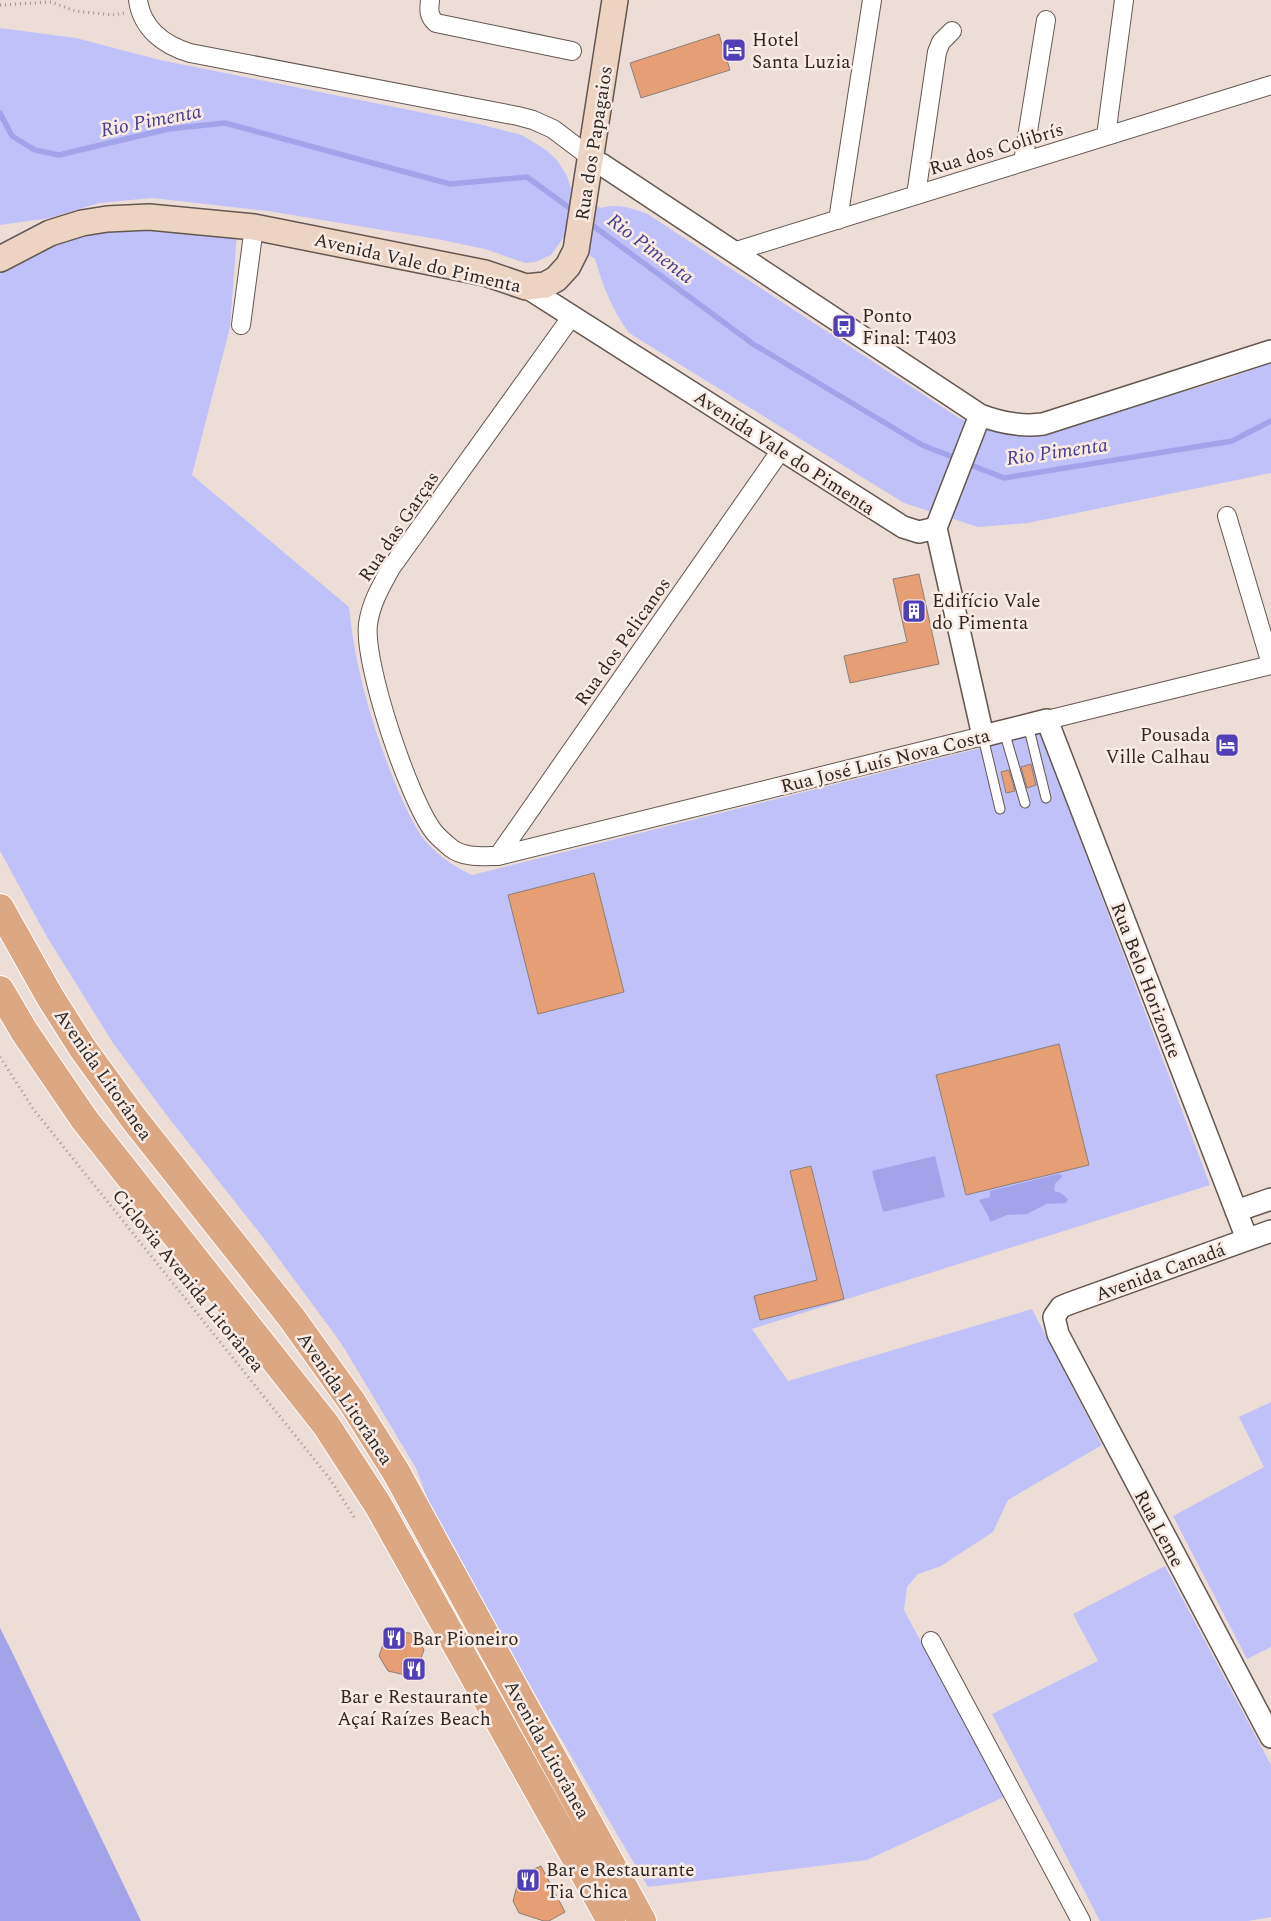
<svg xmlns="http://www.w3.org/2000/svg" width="1271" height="1921" font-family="Spectral,serif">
<rect width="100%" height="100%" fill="#ecded6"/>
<path fill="#c0c1f9" d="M0,28l76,10 84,22 319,64 43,11 24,15 11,10 10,16 5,15 29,17c17,-5 29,0 45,5l313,205 33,13 25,4 35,-5 171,-50 48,-17v110l-243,50 -50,4 -74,-24 -275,-170c-17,-23 -26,-47 -34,-74l-32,-21 -12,17 -16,7 -10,1 -40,-14 -48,-10 -169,-28 -116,-13 -53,5 -49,15 -50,7z
M125,226l112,7 -7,94 -38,148 157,132c6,64 26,129 51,188 7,15 15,34 26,47 14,15 27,24 46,33l568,-142 170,452 -458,144 36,52 244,-72 70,136 -94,55 -15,32 -52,34 -23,8 -11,13 -3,23 100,187 -137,63 -219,27 -208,-355 -24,-64 -75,-125 -79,-107 -94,-119 -55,-74 -66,-106 -47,-86v-580l49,-26z
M1271,1402v245l-24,12 -74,-143 91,-49 -25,-50z
M1165,1566l106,199v152l-23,4h-148l-108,-207 106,-53 -25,-47z"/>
<path fill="#a3a3ea" d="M935,1156l10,41 -62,15 -11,-41z
M1058,1174l4,1v2l-7,7 -1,7 7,2 7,6 -2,4 -20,1 -19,10 -20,1 -17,7c-1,-7 -7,-15 -11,-22l11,-3v-6z
M0,1628l12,24 129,269h-141z"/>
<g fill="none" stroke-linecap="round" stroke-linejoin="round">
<path stroke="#a3a3ea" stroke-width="5.5" d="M0,113l12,23 23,14 24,5 109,-26 57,-6 225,61 77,-7 48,35
M588,222l165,122 169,101 36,14
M966,463l38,15 228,-37 39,-20"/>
</g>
<path fill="#e69f75" stroke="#8b7e77" d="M719,34l11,36 -89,28 -11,-35z
M919,574l20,90 -89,19 -6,-27 63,-14 -14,-63z
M1031,764l5,21 -9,3 -6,-21z
M1009,770l6,21 -9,2 -5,-21z
M594,873l30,119 -86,22 -30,-119z
M1059,1044l30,121 -123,30 -30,-120z
M811,1166l33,133 -84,21 -6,-24 63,-16 -27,-109z
M388,1630l28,4 8,16 -10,27 -26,-6 -9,-15z
M541,1866l24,46 -16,9h-5l-25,-8 -6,-12 7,-26z"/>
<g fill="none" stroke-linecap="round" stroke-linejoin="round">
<g stroke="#635750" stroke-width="11">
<path id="service" d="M1028,725l18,73
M1004,731l21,72
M983,737l17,72"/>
</g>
<g stroke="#635750" stroke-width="20">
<path id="minor" d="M138,0c4,29 26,45 52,53l328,63 15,4 20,9 45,34
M430,0c-1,10 -2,16 6,23l136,28
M1106,136l18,-136
M1023,162l23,-142
M916,195l21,-143 4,-10 11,-11
M838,220l34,-220
M733,252l538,-167
M572,316l-181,252c-10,18 -20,35 -23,56 -5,39 41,176 66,208 4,5 11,11 17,16 13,10 31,8 47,8l485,-120
M241,325l13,-98
M1227,516l44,148
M1047,720l224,-55
M498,856l283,-406
M931,1641l150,280"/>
</g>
<g stroke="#635750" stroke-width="24">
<path id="tertiary" d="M601,164l379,251c21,8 40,12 63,9l228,-73
M526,287l377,240 16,5 17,-4
M936,528l47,208 64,-16 200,519
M936,528l44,-113
M1236,1211l35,-12
M1271,1231l-203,73 -7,3 -7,10 4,17 213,403"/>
</g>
<g stroke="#635750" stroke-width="28">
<path id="secondary" d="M0,259l50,-26 32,-10 25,-4 42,-2 105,10 231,46 41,14 19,-2 11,-6 12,-13 8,-16 39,-250"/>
</g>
<g stroke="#fff" stroke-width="30">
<path id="primary" d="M0,908l50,89 33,52 51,70 157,198 61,85 44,70 41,75 205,374
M0,990l24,41 60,88 242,306 52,80 233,416"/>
</g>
<path stroke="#9f948e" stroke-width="3" stroke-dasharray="1 4" stroke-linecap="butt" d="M0,5l51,-3 24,9 37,4 13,-2
M0,1057l34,53 296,369 26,41"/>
<use href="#service" stroke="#fff" stroke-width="9"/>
<use href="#minor" stroke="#fff" stroke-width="18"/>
<use href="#tertiary" stroke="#fff" stroke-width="21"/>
<use href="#secondary" stroke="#edd3c1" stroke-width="25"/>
<use href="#primary" stroke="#dca783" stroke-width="28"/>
</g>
<defs>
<g id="hotel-square" transform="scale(1.25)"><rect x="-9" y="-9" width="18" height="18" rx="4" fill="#513fb6" stroke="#f9ebe3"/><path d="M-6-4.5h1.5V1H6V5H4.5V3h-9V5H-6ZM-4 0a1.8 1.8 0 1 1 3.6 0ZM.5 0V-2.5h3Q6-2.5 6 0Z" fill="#fff"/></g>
<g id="bus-square" transform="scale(1.25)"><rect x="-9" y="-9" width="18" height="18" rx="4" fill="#513fb6" stroke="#f9ebe3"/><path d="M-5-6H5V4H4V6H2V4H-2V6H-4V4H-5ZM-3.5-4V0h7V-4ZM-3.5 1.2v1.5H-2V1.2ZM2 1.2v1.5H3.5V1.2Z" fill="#fff"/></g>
<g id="building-square" transform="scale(1.25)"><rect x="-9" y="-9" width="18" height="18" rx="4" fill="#513fb6" stroke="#f9ebe3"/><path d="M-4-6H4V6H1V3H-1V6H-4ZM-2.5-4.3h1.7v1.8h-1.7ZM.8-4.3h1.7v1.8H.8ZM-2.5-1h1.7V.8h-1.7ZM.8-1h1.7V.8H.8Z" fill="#fff"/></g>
<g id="restaurant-square" transform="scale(1.25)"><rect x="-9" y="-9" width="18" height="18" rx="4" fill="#513fb6" stroke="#f9ebe3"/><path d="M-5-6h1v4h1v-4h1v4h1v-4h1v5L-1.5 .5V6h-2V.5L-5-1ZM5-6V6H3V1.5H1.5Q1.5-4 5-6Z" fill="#fff"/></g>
</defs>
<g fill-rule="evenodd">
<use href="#hotel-square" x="734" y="50"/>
<use href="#bus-square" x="844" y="326"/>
<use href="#building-square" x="914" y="611"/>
<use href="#hotel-square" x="1227" y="745"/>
<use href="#restaurant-square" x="394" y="1638"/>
<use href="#restaurant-square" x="414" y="1669"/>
<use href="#restaurant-square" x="528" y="1880"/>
</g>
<g text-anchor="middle" stroke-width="5" stroke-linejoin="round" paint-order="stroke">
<g font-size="19" fill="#2e2825" stroke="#f9ebe3" text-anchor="start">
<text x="752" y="46">Hotel<tspan x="752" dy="22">Santa Luzia</tspan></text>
<text x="862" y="322">Ponto<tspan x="862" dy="22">Final: T403</tspan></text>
<text x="932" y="607">Edifício Vale<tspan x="932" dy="22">do Pimenta</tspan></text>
<text x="1210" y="741" text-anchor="end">Pousada<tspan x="1210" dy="22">Ville Calhau</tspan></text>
<text x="412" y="1645">Bar Pioneiro</text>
<text x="414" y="1703" text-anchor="middle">Bar e Restaurante<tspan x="414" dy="22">Açaí Raízes Beach</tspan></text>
<text x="546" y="1876">Bar e Restaurante<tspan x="546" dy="22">Tia Chica</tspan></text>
</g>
<g font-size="19" fill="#2e2825" stroke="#f9ebe3">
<text transform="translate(593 143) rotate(-81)" y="7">Rua dos Papagaios</text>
<text transform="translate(996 148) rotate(-17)" y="7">Rua dos Colibrís</text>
<text transform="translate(418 262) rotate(13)" y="7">Avenida Vale do Pimenta</text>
<text transform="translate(785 452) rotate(33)" y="7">Avenida Vale do Pimenta</text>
<text transform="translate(398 526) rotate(-56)" y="7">Rua das Garças</text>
<text transform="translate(622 641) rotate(-55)" y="7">Rua dos Pelicanos</text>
<text transform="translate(885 760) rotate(-14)" y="7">Rua José Luís Nova Costa</text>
<text transform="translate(1147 980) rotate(69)" y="7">Rua Belo Horizonte</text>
<text transform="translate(104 1074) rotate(55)" y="7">Avenida Litorânea</text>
<text transform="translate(1160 1271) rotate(-20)" y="7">Avenida Canadá</text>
<text transform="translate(189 1280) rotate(51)" y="7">Ciclovia Avenida Litorânea</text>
<text transform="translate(346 1398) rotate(56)" y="7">Avenida Litorânea</text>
<text transform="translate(1160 1528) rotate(62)" y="7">Rua Leme</text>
<text transform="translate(548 1749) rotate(61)" y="7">Avenida Litorânea</text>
</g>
<g font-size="20" font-style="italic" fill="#453d8f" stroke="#f9ebe3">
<text transform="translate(151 120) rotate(-11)" y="7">Rio Pimenta</text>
<text transform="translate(651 248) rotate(37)" y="7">Rio Pimenta</text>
<text transform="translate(1057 451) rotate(-8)" y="7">Rio Pimenta</text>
</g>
</g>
</svg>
